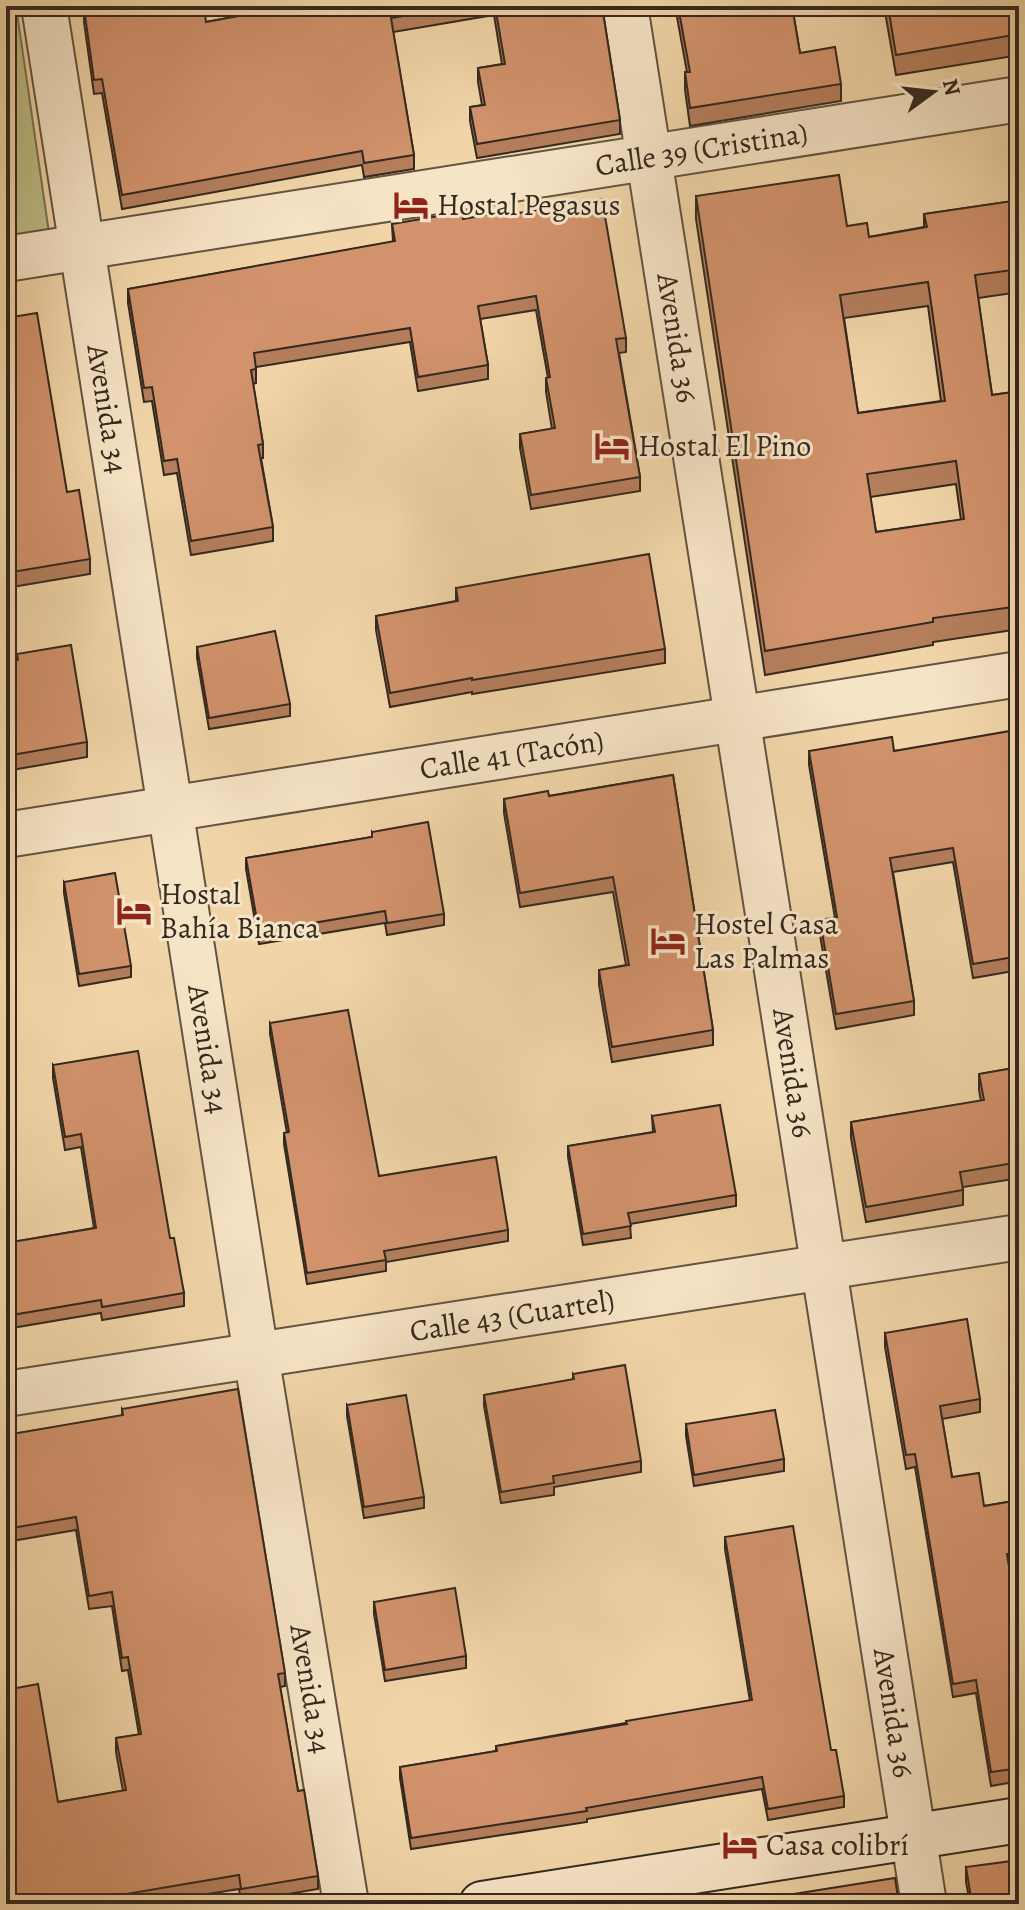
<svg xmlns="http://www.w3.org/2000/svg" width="1025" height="1910" font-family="Alegreya,serif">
<rect width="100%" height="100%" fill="#f1d5a8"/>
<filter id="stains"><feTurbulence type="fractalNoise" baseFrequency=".0025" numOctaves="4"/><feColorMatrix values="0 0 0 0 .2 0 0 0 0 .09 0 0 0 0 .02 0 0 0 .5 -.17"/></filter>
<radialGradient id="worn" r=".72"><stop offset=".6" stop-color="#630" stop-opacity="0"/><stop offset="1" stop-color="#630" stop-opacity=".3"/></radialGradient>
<path fill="#bdbc85" stroke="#787252" stroke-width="2" d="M6,6h10l33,227 -43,6z"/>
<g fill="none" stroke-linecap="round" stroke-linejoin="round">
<g stroke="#625441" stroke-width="48">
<g id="minor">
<path id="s1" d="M44,6l212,1349 90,549"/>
<path id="s2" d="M625,6l299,1898"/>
<path id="s3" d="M6,259l1013,-160"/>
<path id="s4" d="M6,835l1013,-161"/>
<path id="s5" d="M6,1394l1013,-157"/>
</g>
</g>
<g stroke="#33291f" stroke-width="48">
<path id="secondary" d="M482,1904l537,-84"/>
</g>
<use href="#minor" stroke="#f6e4c6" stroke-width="44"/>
<use href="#secondary" stroke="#f6e4c6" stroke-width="44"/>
</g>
<path fill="#b47e5d" stroke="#33291f" stroke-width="2" fill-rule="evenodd" d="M293,6h309l18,114v14l-143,24 -7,-37v-14l12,-2 -4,-23v-14l24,-4 -8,-49 -101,17 21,123v14l-50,8 -2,-12 -240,44 -20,-116 -8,1 -10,-72v-14l122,14z
M675,6h117l8,47 41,31v17l-151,25 -5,-36v-18h2z
M884,6h135v49l-123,20z
M696,196l151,30 22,11 55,-10v-13l95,-14v92l-41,6 14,97 27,-4v238l-86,13v3l-168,30 -69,-456zM928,306l13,95 -83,12 -14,-95zM956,484l5,36 -85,12 -6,-35z
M501,216l125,122v14l-7,1 21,124v14l-109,18 -11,-61v-14l32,-5 -6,-37v-14h2l-12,-68 -56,9 8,46v14l-70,12 -8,-49 -154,25v16l-3,1 10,60v14h-2l12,69v14l-82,14 -14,-82 -13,2 -12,-74 -8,1 -16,-99v-14l265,-47 -1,-18z
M6,318l84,241v15l-84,14z
M456,588l209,61v14l-193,31v-2l-82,15 -14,-77v-14l80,-15z
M197,647l93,57v12l-81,13 -12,-71z
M17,654l70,88v15l-81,14v-109l11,-2z
M1019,735v235l-46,8 -20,-116 -60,10 21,129v14l-78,14 -16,-94v-15l15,-2 -26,-153v-14h85z
M673,775l40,255v15l-101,17 -13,-77v-15l27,-5 -13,-73 -93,15 -16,-94v-14l45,-3z
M372,832l72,82v11l-57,10 -2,-12 -126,21 -13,-75v-11l126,-21z
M64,882l67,84v11l-52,9 -15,-93z
M6,975l2,12v14l-2,1z
M270,1023l109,153 129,54v11l-122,21v9l-79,13 -23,-140v-11h3l-17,-99z
M53,1065l117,173 14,55v13l-82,14 -1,-7 -95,16v-86l88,-15 -13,-81 -16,3 -12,-72z
M1019,1067v111l-56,9v18l-97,17 -15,-84v-16l130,-21 -2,-11v-16z
M652,1116l84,79v11l-106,18 1,14 -48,7 -15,-88v-11l85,-14z
M885,1333l95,66v13l-38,7 10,58 32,29 35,-6v65l-10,2 10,60v154l-28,5 -15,-93 -23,4 -38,-230 -9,2 -21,-122z
M573,1374l68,87v11l-87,15v8l-53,8 -17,-97v-11l89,-15z
M347,1405l77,92v11l-60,10 -17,-102z
M122,1409l163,264v13l-5,1 18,104 20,85v13l-77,13 -2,-13 -93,15h-140l52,-102 65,-11 -7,-39v-14l23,-3 -11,-65 -6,1 -10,-65 -23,3 -13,-79 -70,12v-107l116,-19z
M686,1424l98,35v12l-90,15 -8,-50z
M725,1537l106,213 13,46v11l-76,13 -6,-31 -175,30v3l-176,27 -11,-71v-11l96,-16v-5l254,-45 -25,-152z
M374,1602l92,54v12l-81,13 -11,-67z
M966,1867l53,37h-49l-4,-22z"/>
<path fill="#d1926c" stroke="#33291f" stroke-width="2" fill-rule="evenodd" d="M96,6h108l2,16 87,-16h172l-74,12 23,137 -50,8 -2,-12 -240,44 -20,-116 -8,1 -10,-72z
M495,6h107l18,114 -143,24 -7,-37 15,-2 -7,-37 27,-4z
M678,6h114l8,47 35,-6 6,37 -151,24 -5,-36h5z
M888,6h131v28l-123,21z
M839,175l8,51 20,-3 2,14 58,-10 -3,-13 95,-14v69l-44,6 17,120 27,-4v215l-86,12v4l-168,29 -69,-455zM928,282l17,119 -87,12 -18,-118zM956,461l8,58 -88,13 -9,-58z
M602,199l24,139 -10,1 24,138 -109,18 -11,-61 35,-6 -9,-50 4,-1 -14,-81 -58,10 10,59 -70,12 -8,-49 -156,25 2,16 -5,1 12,74 -5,1 15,82 -82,14 -14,-82 -13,2 -12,-74 -8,1 -16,-99 267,-48 -3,-17 70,-12 1,7 38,-7v4z
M37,313l30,179 12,-2 11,69 -84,14v-255z
M649,554l16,95 -193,31v-2l-82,15 -14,-77 82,-15 -2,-13z
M275,631l15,73 -81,14 -12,-71z
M71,645l16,97 -81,14v-94l12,-2 -1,-6z
M1010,731l1,6 8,-2v221l-46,8 -20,-116 -63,10 24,143 -78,13 -16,-94 17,-3 -28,-166 83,-14 2,14z
M673,775l40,255 -101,17 -13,-77 30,-5 -16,-88 -93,16 -16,-94 44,-8 1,5z
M428,822l16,92 -57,9 -2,-12 -126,21 -13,-74 126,-21v-5z
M115,873l16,93 -52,8 -15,-92z
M348,1010l31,166 117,-19 12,73 -124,21 2,9 -79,13 -23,-140 5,-1 -19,-109z
M138,1051l32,187h4l10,55 -82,14 -1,-7 -95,16v-73l90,-15 -15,-94 -16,3 -12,-72z
M1019,1067v95l-59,10 3,18 -97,17 -15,-85 133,-22 -5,-26z
M720,1105l16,90 -108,18 3,13 -48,8 -15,-88 87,-14 -3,-16z
M967,1319l13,80 -40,7 12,71 27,-4 5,33 35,-6v52l-12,2 12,73v141l-28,4 -15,-92 -23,4 -38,-230 -9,1 -21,-122z
M625,1365l16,96 -88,15 1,7 -53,9 -17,-97 90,-16 -1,-5z
M238,1389l47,284 -7,1 20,117 6,-1 14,86 -77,13 -2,-14 -172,29h-61v-214l32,-6 20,118 68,-12 -10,-52 25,-4 -13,-77 -6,1 -10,-66 -23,4 -13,-79 -70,12v-94l117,-20 -1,-6z
M406,1395l18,102 -60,10 -17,-102z
M775,1410l9,49 -90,16 -8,-51z
M793,1526l38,224h5l8,46 -76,13 -6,-32 -176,31 1,3 -176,27 -11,-71 97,-16 -1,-5 131,-22 -1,-3 126,-21 -27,-163z
M455,1588l11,68 -81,14 -11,-68z
M1019,1860v44h-47l-6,-37z
M895,1878l4,26h-150v-3z"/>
<defs>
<g id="hotel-bare" transform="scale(2.76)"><path d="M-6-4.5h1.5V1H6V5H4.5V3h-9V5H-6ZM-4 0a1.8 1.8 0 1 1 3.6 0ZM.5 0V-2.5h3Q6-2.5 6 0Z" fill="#8f2418" stroke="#f6e4c6" stroke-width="2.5" paint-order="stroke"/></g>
</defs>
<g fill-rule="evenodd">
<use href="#hotel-bare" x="411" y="205"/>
<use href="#hotel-bare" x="612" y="446"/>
<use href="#hotel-bare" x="134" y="911"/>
<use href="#hotel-bare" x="668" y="941"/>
<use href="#hotel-bare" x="740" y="1845"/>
</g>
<g text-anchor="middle" stroke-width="6" stroke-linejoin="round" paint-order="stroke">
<g font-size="30" fill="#33291f" stroke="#f6e4c6">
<text dy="10" stroke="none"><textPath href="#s3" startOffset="704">Calle 39 (Cristina)</textPath></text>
<text dy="10" stroke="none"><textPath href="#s2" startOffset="336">Avenida 36</textPath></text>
<text dy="10" stroke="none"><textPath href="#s1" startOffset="408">Avenida 34</textPath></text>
<text dy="10" stroke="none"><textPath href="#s4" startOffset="512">Calle 41 (Tacón)</textPath></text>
<text dy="10" stroke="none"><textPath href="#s1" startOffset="1056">Avenida 34</textPath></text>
<text dy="10" stroke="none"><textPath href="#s2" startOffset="1080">Avenida 36</textPath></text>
<text dy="10" stroke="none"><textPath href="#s5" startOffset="512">Calle 43 (Cuartel)</textPath></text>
<text dy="10" stroke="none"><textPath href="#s1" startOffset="1704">Avenida 34</textPath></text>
<text dy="10" stroke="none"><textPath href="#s2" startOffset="1728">Avenida 36</textPath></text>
</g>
<g font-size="30" fill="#33291f" stroke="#f6e4c6" text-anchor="start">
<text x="437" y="215">Hostal Pegasus</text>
<text x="638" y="456">Hostal El Pino</text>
<text x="160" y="904">Hostal<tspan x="160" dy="34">Bahía Bianca</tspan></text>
<text x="694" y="934">Hostel Casa<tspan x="694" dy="34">Las Palmas</tspan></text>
<text x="766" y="1855">Casa colibrí</text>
</g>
</g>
<rect width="1025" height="1910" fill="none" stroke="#f1d5a8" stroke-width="32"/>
<rect x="8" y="8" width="1009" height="1894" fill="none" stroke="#33291f" stroke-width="4"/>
<rect x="16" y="16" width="993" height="1878" fill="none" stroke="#33291f" stroke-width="2"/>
<g transform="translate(933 92) rotate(75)" stroke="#f6e4c6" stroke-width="6" paint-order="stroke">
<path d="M0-6L14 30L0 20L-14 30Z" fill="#33291f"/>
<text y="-12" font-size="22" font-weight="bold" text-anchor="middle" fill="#33291f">N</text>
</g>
<rect width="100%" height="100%" filter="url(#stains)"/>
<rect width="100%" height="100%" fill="url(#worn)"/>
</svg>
